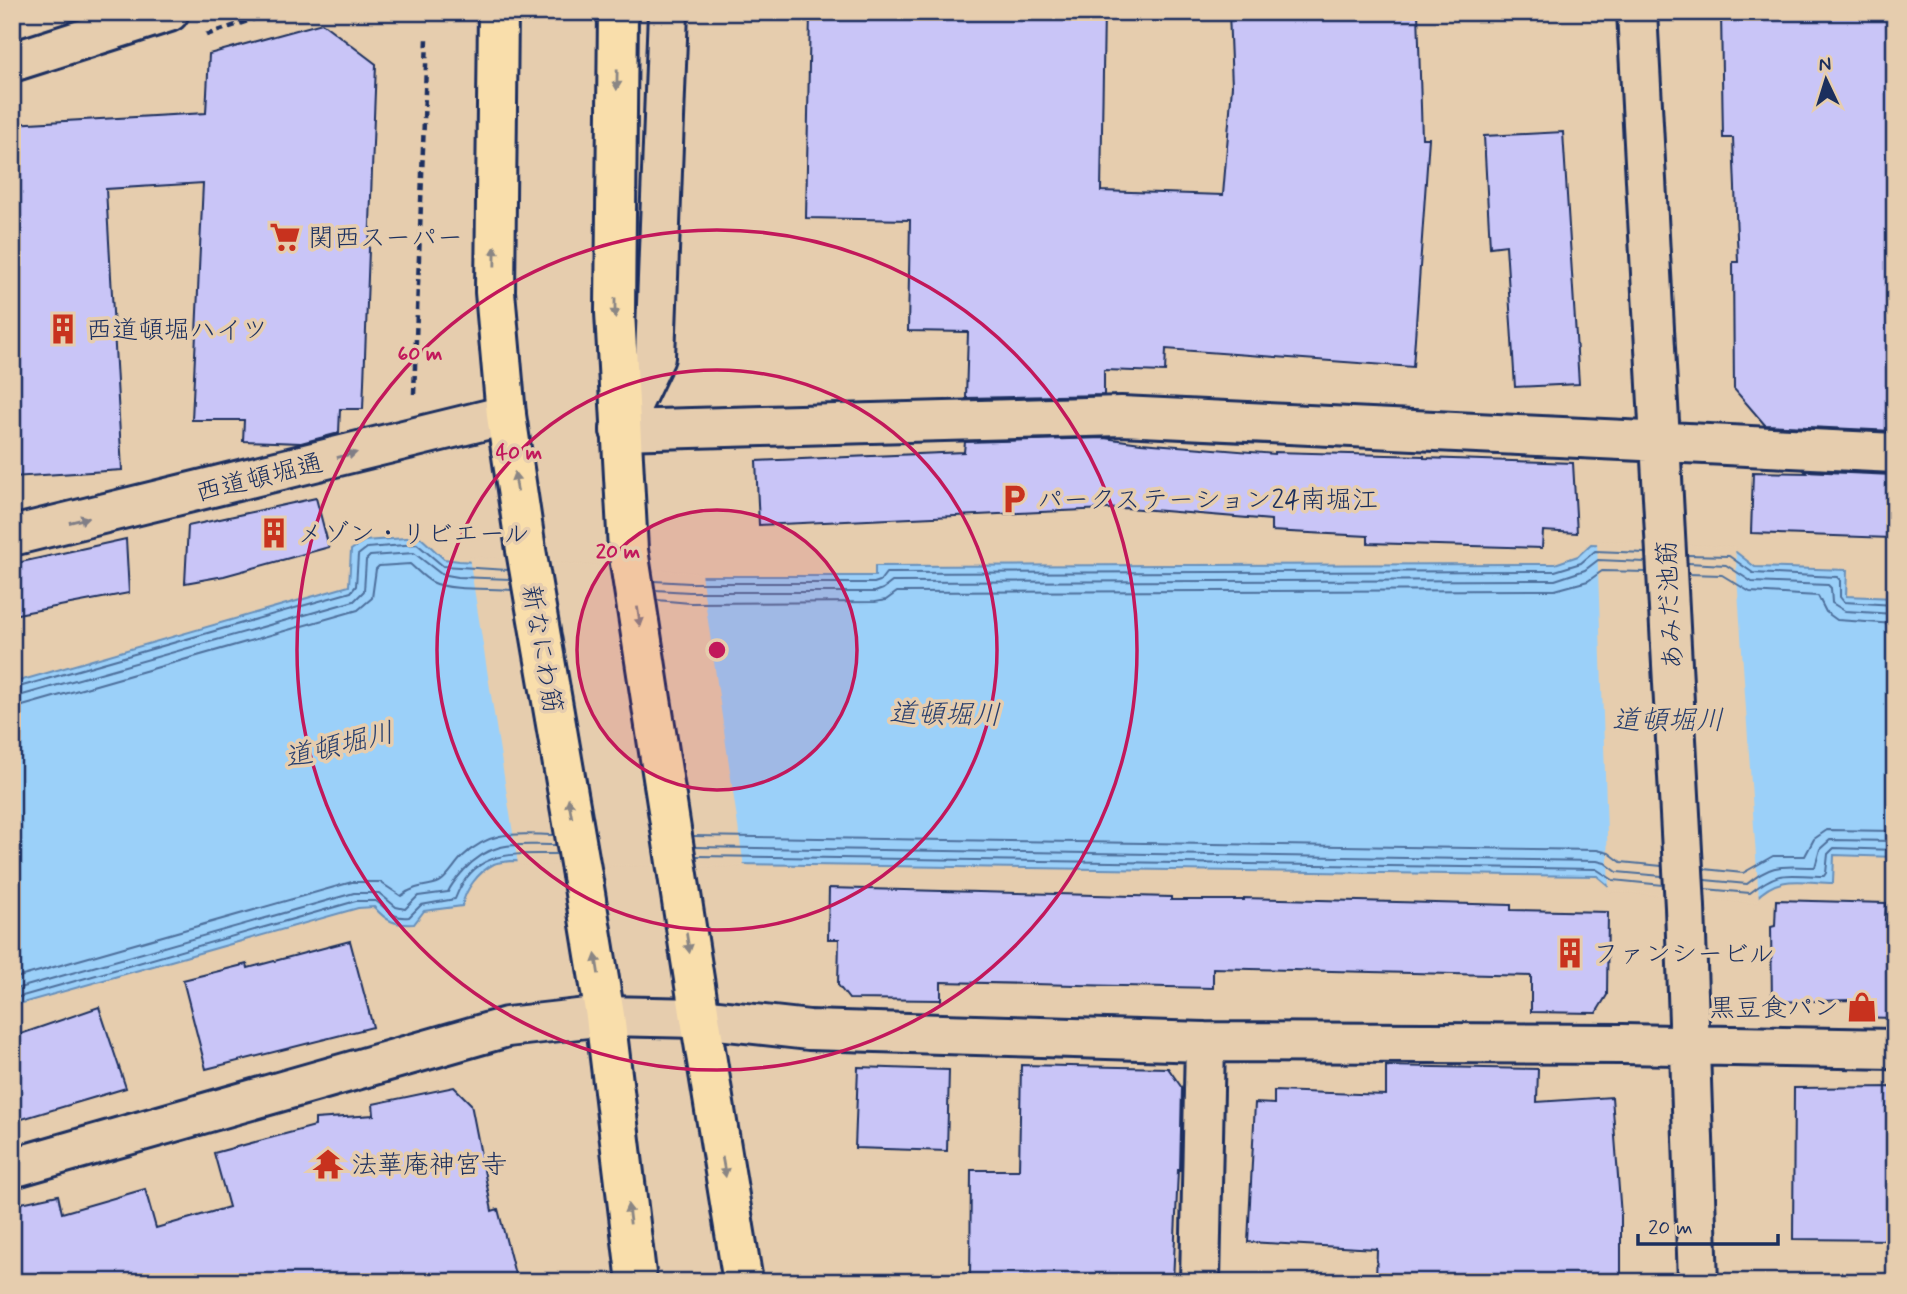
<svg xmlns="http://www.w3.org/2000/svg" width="1907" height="1294" font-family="Mynerve,'Klee One',sans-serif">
<rect width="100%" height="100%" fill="#e6cdae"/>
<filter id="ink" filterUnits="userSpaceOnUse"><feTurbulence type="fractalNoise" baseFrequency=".0143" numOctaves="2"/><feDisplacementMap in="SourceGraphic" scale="14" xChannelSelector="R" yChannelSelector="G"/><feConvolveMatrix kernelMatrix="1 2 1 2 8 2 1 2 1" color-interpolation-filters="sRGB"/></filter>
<g filter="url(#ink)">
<path fill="#9bd0f9" stroke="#6890bb" stroke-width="2" d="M420,537l24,22 15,2 230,15h186v-10l680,-2 23,-8 13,-12 141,5 23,18 92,3 -1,26 49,2v259l-61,-2 -1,28c-34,-1 -54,-9 -79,17l-144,-13 -13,-11 -1086,-15c-5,1 -13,1 -17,3 -16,8 -29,26 -32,42l-38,5 -10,13c-19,1 -27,-2 -40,-17l-16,1 -346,98v-323l337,-97 2,-36 13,-9z"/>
<path fill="#e6cdae" d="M1597,541l138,6 24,354 -3,2 -147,-12z
M469,557l232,16 43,294 -226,-3z"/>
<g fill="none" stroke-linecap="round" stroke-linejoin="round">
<path stroke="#4e6f9c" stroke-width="2" d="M1687,555l42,1 24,17 84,4 3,3v17l4,5 51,3
M1688,563l38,2 26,17 76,3 3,3 1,15 13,8 50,3
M1688,574l34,1 28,17 68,4 8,16 11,8 58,4
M654,581l36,2h184l6,-2 6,-8 669,-2 26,-8 14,-12 50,2
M655,590l35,2h185l8,-3 9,-7 663,-2 30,-10 13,-10 47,2
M657,600l33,3 185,-1 11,-2 11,-8 658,-2 33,-9 14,-10 44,1
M12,689l339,-97 5,-6 2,-31 9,-7 50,-4 26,22 65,4
M12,698l342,-97 10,-10 2,-31 4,-4 44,-3 27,21 17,3 52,2
M12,709l346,-99 14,-12 4,-29 3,-3 31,-2c7,6 14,14 22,18 18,9 59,6 80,8
M693,836l904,14 12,3 12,9 41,4
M695,847l902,14 8,2 12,9 45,4
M696,856l900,13 17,11 50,5
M1704,869l39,4 30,-17h32l9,-17 13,-9 68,1
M1705,880l42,4c27,-22 35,-17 68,-17l5,-18 10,-9 65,1
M1705,889l45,4c32,-25 36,-17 74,-17l2,-3 2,-19 6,-6 61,2
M12,979l340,-97h28l21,14c16,-13 33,-9 40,-15 8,-6 14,-17 21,-24 30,-28 54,-23 92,-22
M12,990l342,-97h25l17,14 9,2 13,-13 30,-4c4,-9 10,-15 16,-22 29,-31 52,-25 92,-25
M12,999l344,-98h20c13,9 16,18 33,16l12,-12 34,-6c19,-50 57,-45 102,-45"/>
</g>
<path fill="#c9c5f7" stroke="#1b2f5e" stroke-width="2" d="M810,12h294l-3,179 122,4 9,-109 -3,-74h189l4,126h7l-16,229 -247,-18 -1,23 -61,-2v25l-138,3 2,-66 -60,-1 2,-111 -104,-2z
M1721,12h174l-1,419 -129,-6 -31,-36 -1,-127h5l-5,-124h-10z
M322,23l54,41 -13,345h-23l-1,24 -38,10 -58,-2 1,-21h-52l11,-237 -97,6 16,281 -110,7v-353l194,-11 3,-59z
M1563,132l16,252 -64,3 -9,-142 -16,2 -6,-111z
M1104,438l37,5 134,11v-2l149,4v2l149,5 4,70 -34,-2 -1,17 -174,-5v-7l-97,-5v-11l-143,-12 -369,17 -3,-64 208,-9 1,-10z
M1805,471l88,4 -2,63 -140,-5 2,-61 54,1z
M316,498l13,49 -105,29 -39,7 3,-57z
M126,539l3,54 -117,22v-51z
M829,888l342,9v3h73v-2l267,7v5l97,2 -1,83 -11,18 -65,-1v-36l-318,-8v20l-272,-6v18l-92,-1 -11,-14 1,-46h-11z
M1776,900l110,3 -1,17h10v98l-43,-1v-17l-80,2 -1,-75 4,-1z
M350,941l23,86 -167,42 -23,-89 64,-16 1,4z
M99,1007l27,81 -114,34v-85z
M1021,1065l147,3 14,20 -2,82h-2l-5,112h-203l1,-112h48z
M1386,1066l152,3 -1,33 75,-5 9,119v66l-245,-1 1,-32 -129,-7 7,-139 19,1v-13l112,4z
M858,1067l91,3 -2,81 -92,-3z
M454,1087l17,17 21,107 6,-2 19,73h-505v-77l46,-10 4,18 83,-24 11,39 73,-21 -15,-54 101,-27v-7l59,-4 -1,-11z
M1895,1087v153l-102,-1 1,-151z"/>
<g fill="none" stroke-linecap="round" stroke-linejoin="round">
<g stroke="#1b2f5e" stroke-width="44">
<path id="minor" d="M620,430l35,-73 13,-345
M12,536l494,-121"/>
</g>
<g stroke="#1b2f5e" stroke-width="44">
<path id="tertiary" d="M1637,12l48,895 13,375
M12,62l157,-50
M620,430l501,-14 774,37
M12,1168l495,-141 98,-11 95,2 109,12 396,12 417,2 273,5
M1200,1282l5,-240"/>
</g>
<g stroke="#1b2f5e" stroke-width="44">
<path id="primary" d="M498,12l-3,280 11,123 20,135
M618,12l-3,300 13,238 72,468 43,264
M582,875l23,141 32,266"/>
</g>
<path stroke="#1b2f5e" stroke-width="4.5" stroke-dasharray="7 5" stroke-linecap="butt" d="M206,35l69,-23
M414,394l13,-356"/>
<use href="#minor" stroke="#e6cdae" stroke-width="38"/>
<use href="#tertiary" stroke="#e6cdae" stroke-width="38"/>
<use href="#primary" stroke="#f9deab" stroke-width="38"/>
<g stroke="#1b2f5e" stroke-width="44" stroke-linecap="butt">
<path id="primary-bridge" d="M526,550l56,325"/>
</g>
<use href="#primary-bridge" stroke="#f9deab" stroke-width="38"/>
</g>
<defs><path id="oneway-solid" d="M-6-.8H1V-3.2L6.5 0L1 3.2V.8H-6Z" transform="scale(1.75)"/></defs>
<g fill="#8a8684">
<use href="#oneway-solid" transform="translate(617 80) rotate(91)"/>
<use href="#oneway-solid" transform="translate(495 256) rotate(-89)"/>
<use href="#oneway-solid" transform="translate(615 308) rotate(90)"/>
<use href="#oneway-solid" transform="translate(516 482) rotate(-99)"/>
<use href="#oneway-solid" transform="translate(639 617) rotate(81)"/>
<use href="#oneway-solid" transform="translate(570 808) rotate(-100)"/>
<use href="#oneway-solid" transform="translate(688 943) rotate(81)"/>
<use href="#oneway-solid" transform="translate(597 964) rotate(-99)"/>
<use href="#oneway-solid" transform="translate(724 1167) rotate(80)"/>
<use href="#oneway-solid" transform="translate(629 1214) rotate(-97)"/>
</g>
<g fill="#807e86">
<use href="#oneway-solid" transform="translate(347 455) rotate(-14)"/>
<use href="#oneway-solid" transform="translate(79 520) rotate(-14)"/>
</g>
</g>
<circle cx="717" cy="650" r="140" fill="#c2185b" fill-opacity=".12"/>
<g fill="none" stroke="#c2185b" stroke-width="3.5">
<circle cx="717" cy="650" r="140"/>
<circle cx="717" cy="650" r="280"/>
<circle cx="717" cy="650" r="420"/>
</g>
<defs>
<g id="supermarket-bare" transform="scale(2.415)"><path d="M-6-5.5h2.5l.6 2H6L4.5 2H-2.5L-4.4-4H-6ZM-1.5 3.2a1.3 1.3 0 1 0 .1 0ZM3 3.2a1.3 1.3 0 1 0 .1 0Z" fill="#c8321e" stroke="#e6cdae" stroke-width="2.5" paint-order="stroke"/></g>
<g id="building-bare" transform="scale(2.415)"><path d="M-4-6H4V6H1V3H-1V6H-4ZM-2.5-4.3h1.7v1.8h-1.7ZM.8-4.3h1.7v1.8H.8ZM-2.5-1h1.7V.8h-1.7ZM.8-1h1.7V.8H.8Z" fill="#c8321e" stroke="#e6cdae" stroke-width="2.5" paint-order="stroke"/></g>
<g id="parking-bare" transform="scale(2.415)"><path d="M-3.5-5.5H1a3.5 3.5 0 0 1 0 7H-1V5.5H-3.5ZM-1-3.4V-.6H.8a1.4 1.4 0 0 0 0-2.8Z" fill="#c8321e" stroke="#e6cdae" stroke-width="2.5" paint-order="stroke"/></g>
<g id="shop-bare" transform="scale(2.415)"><path d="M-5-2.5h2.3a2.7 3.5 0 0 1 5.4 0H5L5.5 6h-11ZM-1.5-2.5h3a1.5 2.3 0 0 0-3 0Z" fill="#c8321e" stroke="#e6cdae" stroke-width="2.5" paint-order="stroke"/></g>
<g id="temple-bare" transform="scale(2.415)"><path d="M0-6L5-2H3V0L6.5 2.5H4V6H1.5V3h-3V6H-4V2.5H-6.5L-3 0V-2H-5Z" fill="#c8321e" stroke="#e6cdae" stroke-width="2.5" paint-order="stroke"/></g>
</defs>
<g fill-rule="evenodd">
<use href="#supermarket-bare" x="285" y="237"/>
<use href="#building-bare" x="63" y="329"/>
<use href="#parking-bare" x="1014" y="499"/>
<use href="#building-bare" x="274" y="533"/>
<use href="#building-bare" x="1570" y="953"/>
<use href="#shop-bare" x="1862" y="1007"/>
<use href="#temple-bare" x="328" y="1164"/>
</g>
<g text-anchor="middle" stroke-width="7" stroke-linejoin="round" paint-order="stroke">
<g font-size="26" fill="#1b2f5e" stroke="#e6cdae" text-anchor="start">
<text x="308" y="246">関西スーパー</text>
<text x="86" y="338">西道頓堀ハイツ</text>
<text x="1037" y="508">パークステーション24南堀江</text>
<text x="297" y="542">メゾン・リビエール</text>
<text x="1593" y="962">ファンシービル</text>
<text x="1839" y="1016" text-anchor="end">黒豆食パン</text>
<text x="351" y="1173">法華庵神宮寺</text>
</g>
<g font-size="26" fill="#1b2f5e" stroke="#e6cdae">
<text transform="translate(259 477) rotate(-14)" y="9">西道頓堀通</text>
<text transform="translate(1669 605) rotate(-93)" y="9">あみだ池筋</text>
<text transform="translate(543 649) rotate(80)" y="9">新なにわ筋</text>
</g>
<g font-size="28" font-style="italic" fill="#283f6e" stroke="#e6cdae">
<text transform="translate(945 713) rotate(1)" y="10">道頓堀川</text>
<text x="1668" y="729">道頓堀川</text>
<text transform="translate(339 744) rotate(-14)" y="10">道頓堀川</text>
</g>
</g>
<circle cx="717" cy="650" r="10" fill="#c2185b" stroke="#e6cdae" stroke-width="3.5"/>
<g font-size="21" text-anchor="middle" font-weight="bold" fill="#c2185b" stroke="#e6cdae" stroke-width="7" stroke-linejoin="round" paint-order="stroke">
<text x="420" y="360">60 m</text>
<text x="519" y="459">40 m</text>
<text x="618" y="558">20 m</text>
</g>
<rect width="1907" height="1294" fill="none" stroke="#e6cdae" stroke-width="42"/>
<rect x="21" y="21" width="1865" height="1252" fill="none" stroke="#1b2f5e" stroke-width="2.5" filter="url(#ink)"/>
<g transform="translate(1826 80) rotate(356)" stroke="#e6cdae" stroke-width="5" paint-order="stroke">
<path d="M0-5L12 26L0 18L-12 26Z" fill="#1b2f5e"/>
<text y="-10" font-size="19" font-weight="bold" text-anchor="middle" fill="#1b2f5e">N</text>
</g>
<path d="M1638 1234v10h140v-10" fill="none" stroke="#1b2f5e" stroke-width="3.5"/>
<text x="1648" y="1234" font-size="21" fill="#1b2f5e" stroke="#e6cdae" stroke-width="5" paint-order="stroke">20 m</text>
</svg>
